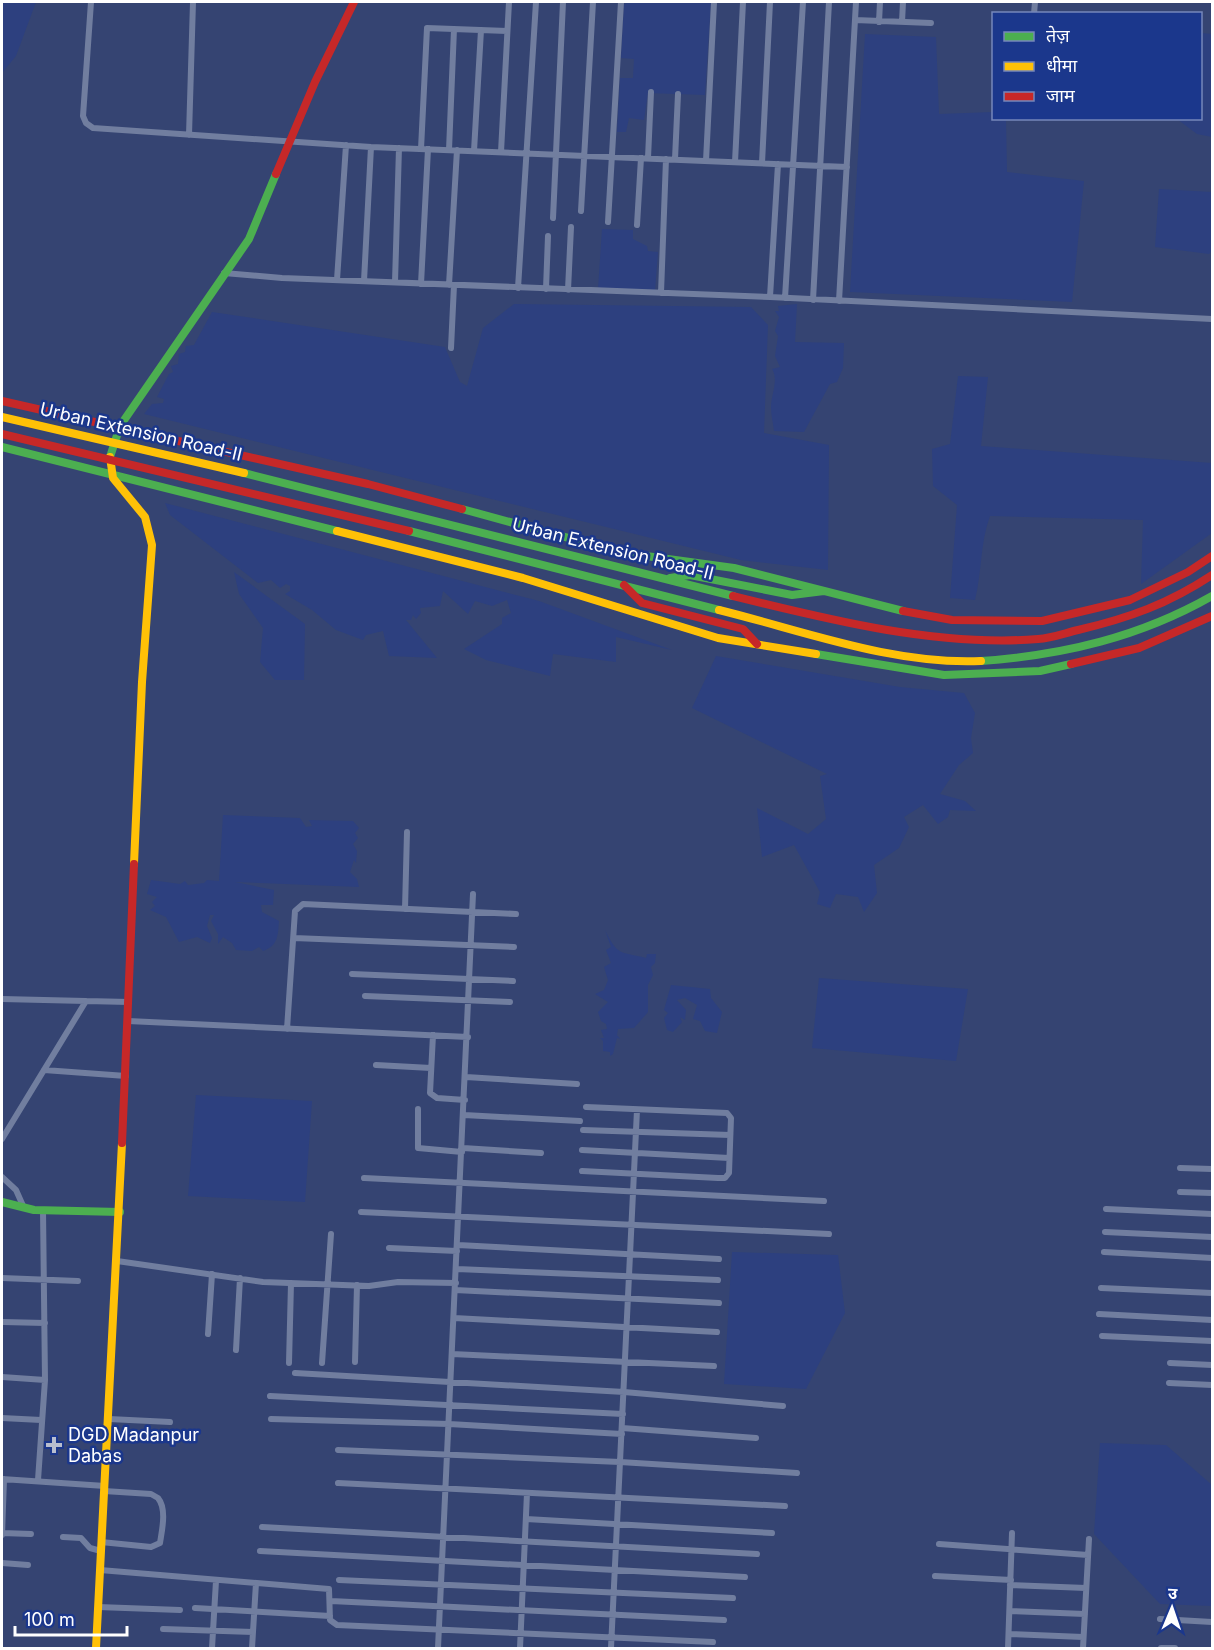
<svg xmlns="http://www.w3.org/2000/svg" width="1214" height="1650" font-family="Inter,'Noto Sans Devanagari',sans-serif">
<rect width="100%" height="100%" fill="#354472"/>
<path fill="#2d407f" d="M2,2h34l-20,54 -14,17z
M630,2h81l-6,93 -57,-2 -4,27 -15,-2 -3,14h-9l3,-54h13l1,-19 -13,-1 3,-54z
M1201,33l11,1v103l-15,-3 -20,-15 23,-1z
M865,34l71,3 3,77 54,-2 1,6 12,1 1,53 77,9 -12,121 -222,-10z
M1159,189l53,3v59l-3,3 -54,-7z
M602,229l31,1v9l14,7 1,5 10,1 -3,39 -57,-2z
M514,304l237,3 17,18 -4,108 65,12 -1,125 -87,-10 -597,-146 8,-10 11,-1 1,-4 -7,-2 12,-23 4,-2 -2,-6 7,-2 1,-10 6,-2 1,-6 8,-1 18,-33 233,35 15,35 7,4 16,-58z
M797,304l-2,38 49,1 -1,25 -6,14 -7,2 -26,48 -30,-1c-1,-8 -3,-16 -3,-24 0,-12 8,-27 1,-38l8,-2 -5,-11 3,-20 -3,-5 4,-14 -4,-6h4l-1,-5z
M958,376l30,1 -7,69 231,17v70l-71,51 2,-64 -153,-4c-10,27 -8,56 -15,84l-25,-2 7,-93 -24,-19 -1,-37 18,-5z
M165,503l374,98 133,49 -56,-13v25l-63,-8 -3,22 -64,-16 -22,-11 38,-25v-6l9,-5 -4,-13 -15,6 -17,-5 -7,13 -25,-23 -3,15 -20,2 1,5 -5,6 -3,-4 -2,5h-5l31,38 -48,-2 -6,-25 -17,4 -3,5 -27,-10 -24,-20 -27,-16 5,-3v-5l-4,-2 -6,4 -9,-8 -13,3 -88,-68z
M234,572l71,52 -1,56h-29l-15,-18 3,-34 -24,-34z
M716,656l184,31 64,6 11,20 -4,25 2,15 -14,12 -19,29 25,7 11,10 -26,-1 -2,7 -10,7 -15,-19 -19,12 5,10 -10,21 -25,17 3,28 -13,19 -6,-15 -22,-3 -6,14 -13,-4 3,-12 -26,-47 -32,12 -5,-49 51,26 18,-15 -6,-43 7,-2 -135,-66z
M223,815l77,3 6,9 6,-1 -3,-6 44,1 6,7 -4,5 3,5 -5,6 4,7 -1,12 -2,-3 -4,12 7,7 2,8 -124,-5 39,8 -1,15h-12l1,7 17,9c-1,14 -1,25 -16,30l-4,-4 -7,4 -16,-1 -4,-7 -9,-6 -5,7v-10l-7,-13 3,-6h-4l-3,11 5,12 -2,5 -13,-6 -18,5 -13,-25 -16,-7 5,-4 -3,-4 5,-5 -10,-3 4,-14 29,4 5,-3 3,4 16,-2 3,-3 12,1z
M605,930c13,27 15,21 41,28l1,-4h9l-1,9 -4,4 2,8 -5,10v27l-14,16 -16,1 -1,6 3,4 -3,-1 -4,16 -3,2v-4l-7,-1v-10l-3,-3h4l-3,-8 6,-1 -1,-5 -5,-3 -3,-9 10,-10 -13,-8 9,-4 4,-10 -4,-13 7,-4 -5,-13 5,-3z
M819,978l149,11 -12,72 -144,-13z
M671,985l39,4 1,9 11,14 -5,21 -12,-2 -5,-10 -7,-2 4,-14 -12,-7 -8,2 9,10 -1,10 -5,-3 2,5 -9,10 -6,-2 -3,-12 4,-5 -4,-3z
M196,1095l116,6 -7,101 -117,-6z
M732,1252l106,3 7,58 -39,76 -82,-5z
M1100,1443l66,2 46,40v121l-52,-2 -66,-70z"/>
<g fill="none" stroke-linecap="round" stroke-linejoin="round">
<path stroke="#717e9f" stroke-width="6" d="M91,2l-8,114 3,7 7,5 278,19 476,20
M1034,14l1,-12
M855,20l76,3
M879,22l1,-20
M902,22l1,-20
M189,135l4,-133
M421,149l6,-121 80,3
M449,150l5,-121
M474,151l7,-121
M501,152l8,-150
M648,158l3,-66
M675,159l3,-65
M706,161l8,-159
M735,162l8,-160
M762,163l8,-161
M581,211l12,-209
M553,218l10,-216
M608,222l13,-220
M637,225l4,-67
M224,273l58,5 488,19 442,22
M337,280l9,-135
M364,281l7,-134
M395,282l4,-134
M421,284l7,-135
M449,285l8,-135
M518,288l18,-286
M546,289l2,-53
M568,290l3,-63
M661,293l5,-134
M770,297l8,-133
M785,298l18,-296
M813,300l16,-298
M839,301l17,-299
M451,348l3,-63
M405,909l2,-77
M294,938l220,9
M352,974l161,7
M365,996l145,6
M2,999l84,2
M128,1021l340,16
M287,1029l8,-118 8,-7 213,10
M433,1035l-3,58 7,5 28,2
M376,1065l55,3
M44,1070l82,6
M466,1077l111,7
M418,1109v39l44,4
M464,1115l116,6
M583,1130l147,5
M2,1139l84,-138 43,1
M463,1148l78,5
M582,1150l147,8
M1180,1168l32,1
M582,1171l136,7h7l4,-5 2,-55 -4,-5 -141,-6
M2,1177l14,13 8,18
M364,1178l460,23
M1180,1192l32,1
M1106,1209l106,5
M361,1212l468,22
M1105,1232l107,5
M458,1245l261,14
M389,1248l68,3
M1104,1252l108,6
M117,1261l146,21 106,4 29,-4 58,1
M457,1269l261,11
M2,1278l76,3
M1101,1288l111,5
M455,1290l264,13
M1099,1314l113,6
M454,1318l263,14
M3,1322l42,1
M208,1334l4,-60
M1102,1336l110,5
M236,1350l4,-72
M452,1354l262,12
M355,1362l2,-77
M289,1363l2,-80
M322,1363l9,-129
M1170,1363l42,2
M295,1373l329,19 159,14
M2,1377l43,3
M1169,1383l43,2
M270,1396l353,18
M2,1418l39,2
M109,1419l61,3
M271,1419l178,5 173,10
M622,1428l134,10
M338,1450l282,12 177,11
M2,1479l103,7
M38,1480l7,-100 -2,-170
M338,1483l447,23
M526,1519l246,14
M262,1527l495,27
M2,1533l29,1
M2,1535l2,-56
M63,1537l18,1 9,10 11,3
M101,1542l50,5 9,-4c2,-13 7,-34 -2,-45l-7,-4 -47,-3
M939,1544l149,11
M260,1551l485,26
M2,1563l26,2
M100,1570l229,19 1,31 7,5 376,17
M935,1576l76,4
M339,1580l394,18
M1010,1585l76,3
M331,1601l393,19
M98,1607l82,3
M195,1608l135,8
M1010,1611l75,3
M1160,1619l52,3
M163,1629l90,3
M1009,1634l74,3
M212,1648l4,-67
M252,1648l4,-65
M438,1648l35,-754
M520,1648l7,-155
M611,1648l26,-538
M1008,1648l4,-115
M1083,1648l6,-109
M1161,1648h14"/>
<path stroke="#4caf50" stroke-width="8" d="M2,447l335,84
M110,457l10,-31 129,-187 27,-65
M244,473l489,123
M462,509l162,44 110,15 169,43
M409,531l310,79
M670,578l20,-3 102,20 32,-4
M816,654l128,21 96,-4 31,-7
M981,661c83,-6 159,-24 231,-65
M2,1202l32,8 86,2"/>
<path stroke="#ffc107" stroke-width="8" d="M2,417l242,56
M110,457l3,21 32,39 7,28 -10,137 -8,182
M337,531l186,47 195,60 98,16
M719,610c85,21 174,55 262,51
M96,1648l26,-505"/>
<path stroke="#c62828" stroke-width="8" d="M276,174l39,-92 39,-80
M2,401l366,83 94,25
M2,434l407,97
M624,585l18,18 101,26 14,15
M733,596c97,24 205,51 305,43 14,-1 27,-6 40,-9 51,-12 90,-26 134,-55
M903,611l49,9 90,1 88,-21 58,-28 24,-16
M1071,664l68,-16 73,-32
M122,1143l12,-279"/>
</g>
<path fill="#b8bece" stroke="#1b378c" stroke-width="2" d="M51 1436h6v6h6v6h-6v6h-6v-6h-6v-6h6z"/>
<g text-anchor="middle" stroke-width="5" stroke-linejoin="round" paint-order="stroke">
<g font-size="18" fill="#fff" stroke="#1b378c">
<text transform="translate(141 432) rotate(13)" y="6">Urban Extension Road-II</text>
<text transform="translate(613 549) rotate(14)" y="6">Urban Extension Road-II</text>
</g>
<g font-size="18" fill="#fff" stroke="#1b378c" text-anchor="start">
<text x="68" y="1441">DGD Madanpur<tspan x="68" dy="21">Dabas</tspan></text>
</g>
</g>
<rect width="1214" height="1650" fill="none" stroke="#ffffff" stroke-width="6"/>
<rect x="992" y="12" width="210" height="108" fill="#1b378c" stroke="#7687ba" stroke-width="1.5"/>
<rect x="1004" y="32" width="30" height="9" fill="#4caf50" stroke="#7687ba" stroke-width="1.5"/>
<text x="1046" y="42" font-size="18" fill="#ffffff">तेज़</text>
<rect x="1004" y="62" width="30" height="9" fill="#ffc107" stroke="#7687ba" stroke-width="1.5"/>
<text x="1046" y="72" font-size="18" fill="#ffffff">धीमा</text>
<rect x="1004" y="92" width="30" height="9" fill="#c62828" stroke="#7687ba" stroke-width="1.5"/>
<text x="1046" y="102" font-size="18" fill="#ffffff">जाम</text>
<g transform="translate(1172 1608) rotate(2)" stroke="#1b378c" stroke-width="4.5" paint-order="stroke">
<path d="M0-4.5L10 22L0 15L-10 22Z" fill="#ffffff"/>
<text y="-9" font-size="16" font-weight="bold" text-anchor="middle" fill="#ffffff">उ</text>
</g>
<path d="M15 1626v9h112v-9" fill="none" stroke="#ffffff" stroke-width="3"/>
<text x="24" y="1626" font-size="18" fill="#ffffff" stroke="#1b378c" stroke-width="4.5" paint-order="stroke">100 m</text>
</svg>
